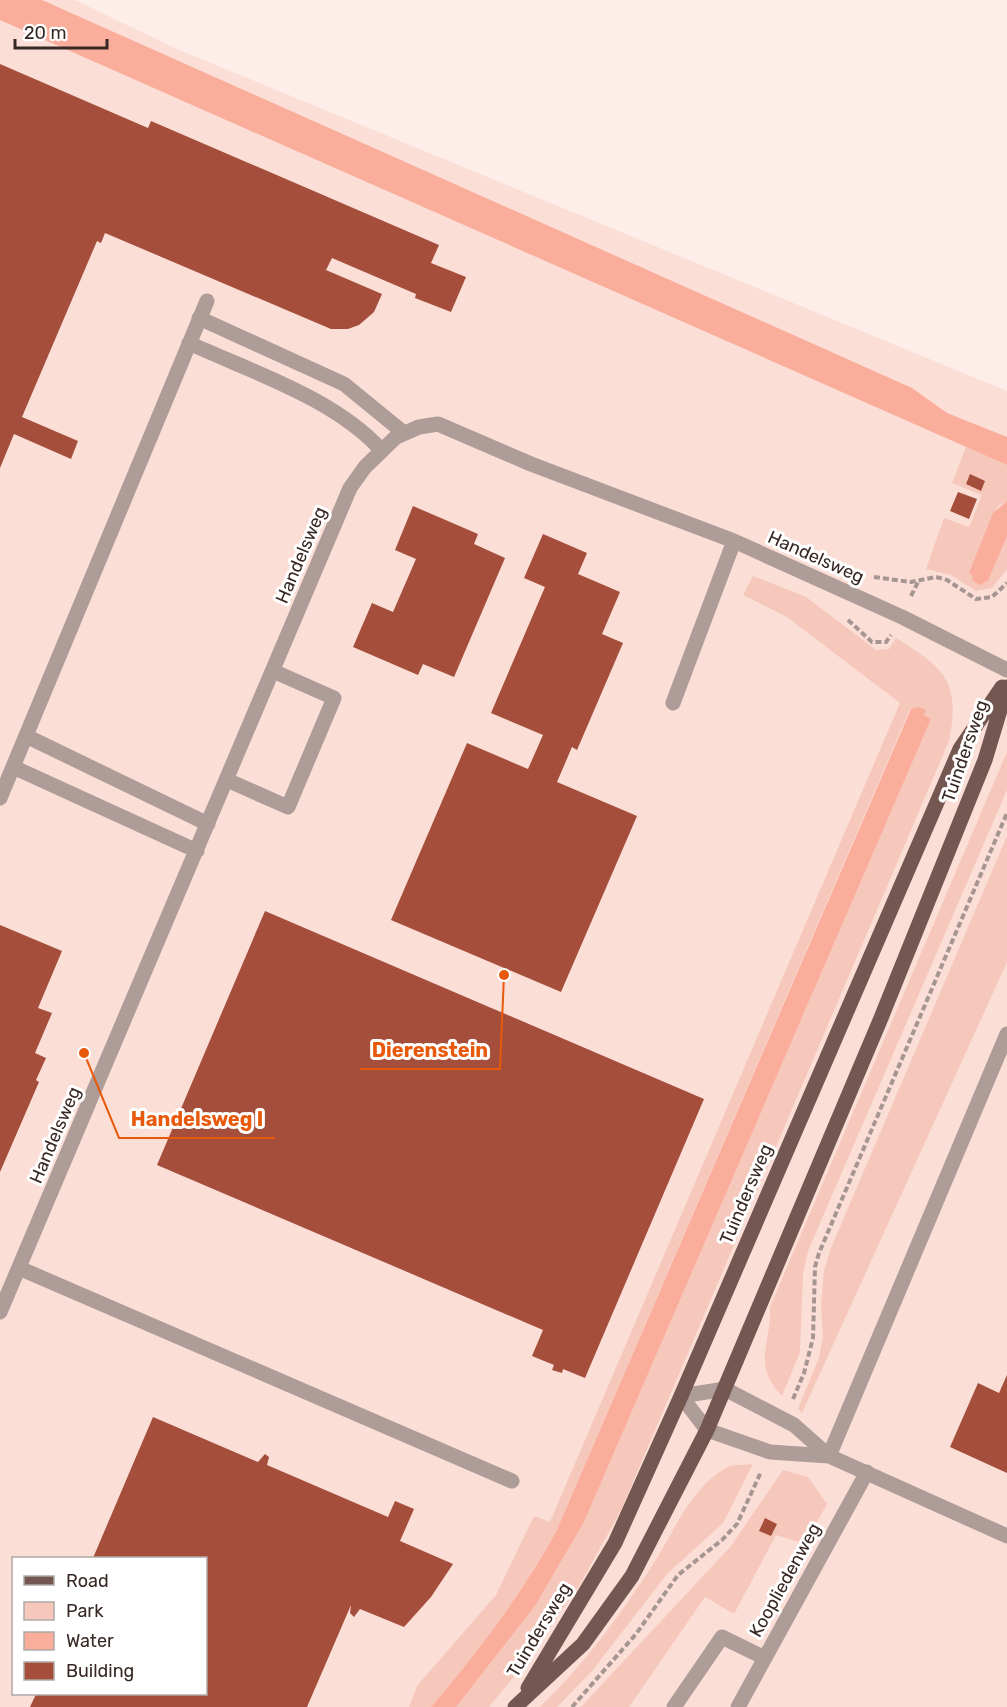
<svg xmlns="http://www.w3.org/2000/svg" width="1007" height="1707" font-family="Rubik,sans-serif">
<rect width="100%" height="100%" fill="#feeeea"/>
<path fill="#fbded6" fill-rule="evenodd" d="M0,0h75l102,49 830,342v1316h-1007zM14,1558h192v136h-192z"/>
<path fill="#f6c7bb" d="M966,447l41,18v36l-10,6 -24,69 7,8 8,-3 19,-45v33l-15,19 -16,3 -25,-16 -25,-6 18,-51 25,9 13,-32 -30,-12z
M753,576l53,21 70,53 13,-1 7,-11c48,30 65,43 53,103l-328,769 -42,76 -54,77 -36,44h-33l79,-101 49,-84 347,-803 -15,-10h-6l-354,823c-34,62 -79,121 -125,175h-22l8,-21 79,-91 38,-79 16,6 350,-819 -113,-86 -44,-22z
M1007,752v38l-199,461 -5,23 -3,78 -18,44c-31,-32 -10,-53 -12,-89z
M1007,836v126l-205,451 -4,-4 21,-51 4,-20 -2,-34 3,-33 7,-23z
M753,1464l-30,59 -56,51 -75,97 -35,36h-17c44,-42 81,-93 114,-144 21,-33 36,-74 72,-95 6,-4 19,-3 27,-4z
M783,1470l25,7 19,27 -22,40 -29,-9 -42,79 -29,-17 -76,110h-48l150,-161z"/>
<path fill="#faad9b" d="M0,0h42l870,388 35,25 60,24v28l-1007,-445z
M1007,501v35l-19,45 -9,4 -7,-5 1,-4 -4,-3 24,-60z
M918,707l8,3 -2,5 7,4 -347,803 -49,84 -79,101h-25c46,-54 91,-113 125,-175l355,-823z"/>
<path fill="#a44e3b" d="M0,64l148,64 3,-7 288,124 -8,18 35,14 -15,35 -36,-14 1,-4 -84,-36 -6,12 56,24 -8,18 -15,13 -11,4h-17l-226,-96 -4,10 -4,-2 -75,176 56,24 -7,18 -57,-25 -14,34z
M970,474l15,7 -4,10 -15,-7z
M958,492l19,7 -8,20 -19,-8z
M413,506l65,28 -4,10 31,14 -51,119 -31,-13 -5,11 -65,-28 19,-44 21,9 23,-53 -21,-9z
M543,534l44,19 -9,21 42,18 -18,42 21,9 -46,107 -5,-3 -15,35 80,34 -76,176 -170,-72 76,-177 61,26 15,-34 -52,-22 54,-126 -21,-9z
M265,911l439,188 -119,279 -22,-9 -1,4 -10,-3 2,-5 -22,-9 11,-26 -386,-165z
M0,925l62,26 -24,57 14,5 -17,40 11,5 -10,22 3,2 -39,90z
M1007,1375v98l-57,-26 28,-64 21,10z
M153,1417l105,45 7,-8 4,3 -2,8 121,52 7,-16 19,8 -14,32 53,23 -22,33 -27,30 -44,-18 -6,8 -4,-4 1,-8 -44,102h-277l6,-13h170v-136h-113z
M765,1518l12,6 -6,12 -12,-5z"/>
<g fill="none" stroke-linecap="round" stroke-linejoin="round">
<path stroke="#a69692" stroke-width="4" stroke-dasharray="6 3" stroke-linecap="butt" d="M874,577l37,5 25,-5 11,3 29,19 16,-2 15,-14
M911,596l7,-14
M848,620l24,22h14l5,-7
M793,1399l11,-26 9,-35 2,-71 4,-14 188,-440
M572,1707l64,-73 42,-59 44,-35 15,-16 24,-52"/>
<path stroke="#ad9c98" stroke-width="15" d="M199,318l145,66 60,49
M189,343c63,29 147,56 193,108
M673,703l61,-162
M26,736l182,88
M13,767l184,84
M227,780l61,27 46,-109 -61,-27
M0,798l207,-497
M19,1268l493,213
M0,1312l350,-824 15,-21 31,-30 23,-10 19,-3 93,40 203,77 168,76 105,53
M829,1456l-59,-4 -63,-22 -26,-34 44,-7 69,36 35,31 178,80
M829,1456l178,-422
M674,1707l48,-70 43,21
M738,1707l129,-235"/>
<path stroke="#735750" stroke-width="15" d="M528,1688l87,-145 66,-147 279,-647 42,-62
M515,1707l68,-63 49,-68 75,-146 174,-412 104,-258 22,-73"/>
</g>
<g text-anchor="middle" stroke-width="6" stroke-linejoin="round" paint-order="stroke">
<g font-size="18" fill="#372824" stroke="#fff">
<text transform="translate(301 555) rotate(-67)" y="6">Handelsweg</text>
<text transform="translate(816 557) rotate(24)" y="6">Handelsweg</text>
<text transform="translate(965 751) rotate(-71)" y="6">Tuindersweg</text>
<text transform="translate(55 1135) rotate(-67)" y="6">Handelsweg</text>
<text transform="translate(746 1194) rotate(-67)" y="6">Tuindersweg</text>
<text transform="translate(785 1580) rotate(-61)" y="6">Koopliedenweg</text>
<text transform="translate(539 1630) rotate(-59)" y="6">Tuindersweg</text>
</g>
</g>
<path fill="none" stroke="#e8590c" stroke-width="2" d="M504 975L500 1069H360M84 1053L119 1138H275"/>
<g fill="#e8590c" stroke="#fff" stroke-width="2">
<circle cx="504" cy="975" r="6"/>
<circle cx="84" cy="1053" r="6"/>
</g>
<g font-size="20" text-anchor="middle" font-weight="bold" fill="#e8590c" stroke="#fff" stroke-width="6" stroke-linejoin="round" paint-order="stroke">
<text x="430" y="1057">Dierenstein</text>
<text x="197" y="1126">Handelsweg I</text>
</g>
<rect x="12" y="1557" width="195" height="138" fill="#ffffff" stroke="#afa9a7" stroke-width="1.5"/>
<rect x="24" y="1576" width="30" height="9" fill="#735750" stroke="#afa9a7" stroke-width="1.5"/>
<text x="66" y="1587" font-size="18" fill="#372824">Road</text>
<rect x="24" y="1602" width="30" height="18" fill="#f6c7bb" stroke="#afa9a7" stroke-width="1.5"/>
<text x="66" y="1617" font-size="18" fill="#372824">Park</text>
<rect x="24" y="1632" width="30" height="18" fill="#faad9b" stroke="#afa9a7" stroke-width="1.5"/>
<text x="66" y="1647" font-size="18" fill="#372824">Water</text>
<rect x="24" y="1662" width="30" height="18" fill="#a44e3b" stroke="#afa9a7" stroke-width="1.5"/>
<text x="66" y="1677" font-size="18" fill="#372824">Building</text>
<path d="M15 39v9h92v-9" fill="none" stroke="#372824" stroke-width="3"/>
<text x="24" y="39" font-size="18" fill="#372824" stroke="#ffffff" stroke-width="4.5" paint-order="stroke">20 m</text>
</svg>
